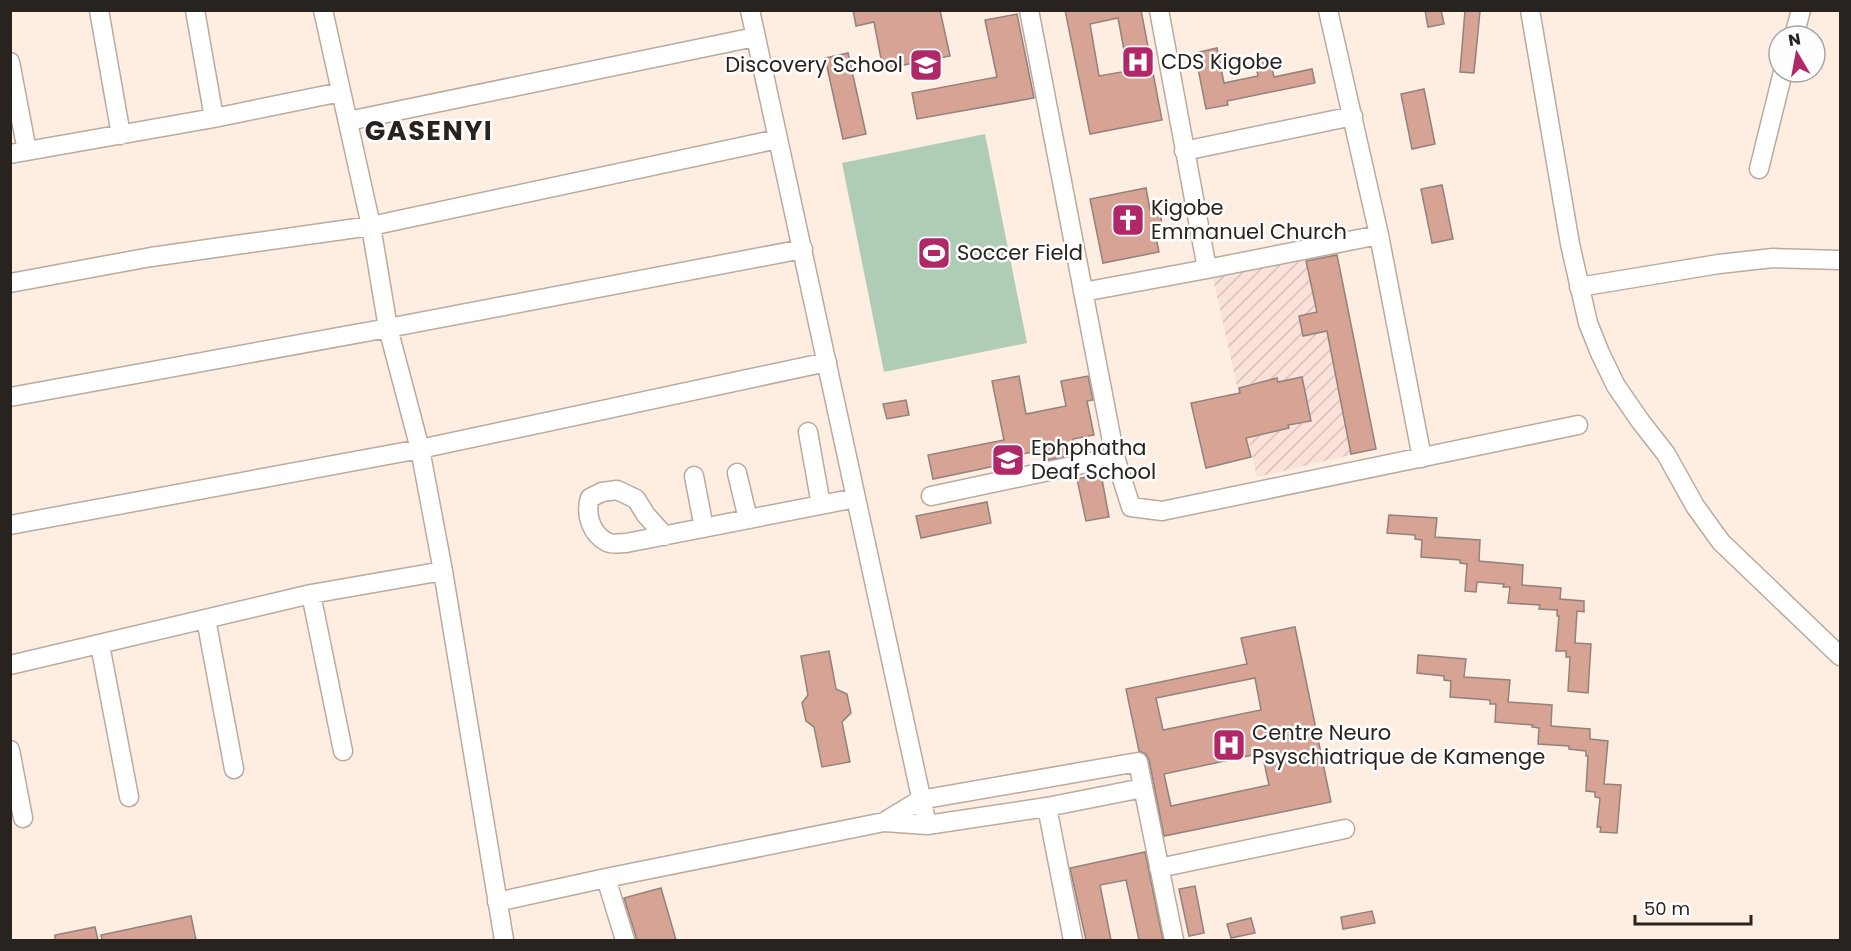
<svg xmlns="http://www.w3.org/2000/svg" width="1851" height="951" font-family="Poppins,sans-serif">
<defs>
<pattern id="industrial-furrows" width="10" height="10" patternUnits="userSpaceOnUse" patternTransform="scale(1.5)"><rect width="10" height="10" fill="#fae1d9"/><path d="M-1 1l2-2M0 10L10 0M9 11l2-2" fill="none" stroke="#d6c1ba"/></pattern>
</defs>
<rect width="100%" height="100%" fill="#feeee1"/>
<path fill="url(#industrial-furrows)" d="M1336,251l40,198 -119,28 -44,-199z"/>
<path fill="#afccb7" d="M985,134l42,209 -143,29 -42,-209z"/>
<path fill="#d6a395" stroke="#94817c" stroke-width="1.5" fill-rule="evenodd" d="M853,10h87l10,46 -67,13 -9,-47 -18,4z
M1065,10h76l21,110 -72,14zM1118,18l10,53 -29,5 -9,-52z
M1425,10h16l3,14 -16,3z
M1465,10l15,1 -6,62 -14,-1z
M1017,14l17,84 -117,21 -5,-26 85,-16 -12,-57z
M1217,48l7,35 34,-7 -3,-15 15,-3 4,19 38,-8 3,14 -88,18 1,4 -22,4 -11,-56z
M848,53l18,81 -23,5 -18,-81z
M1424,89l11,55 -23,5 -11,-55z
M1442,185l11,54 -21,4 -11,-54z
M1146,188l4,22 9,-2 4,22 -8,2 4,20 -56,11 -13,-64z
M1337,255l39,194 -25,5 -24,-123 -24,5 -4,-20 18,-4 -11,-51z
M1019,376l7,38 40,-8 -5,-25 27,-5 5,24 -6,1 7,34 -21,4 3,15 -28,6 -2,-11 -42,9 1,6 -72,15 -5,-24 76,-15 -12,-59z
M1302,377l9,44 -23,4 1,3 -43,10 5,19 -45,11 -15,-65 49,-10 -1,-5 38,-10 1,4z
M906,400l3,15 -22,4 -4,-15z
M1101,474l8,43 -23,4 -9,-42z
M987,502l4,21 -70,15 -5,-22z
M1389,515l48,3 -2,19 45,3 -1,21 44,4 -1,20 39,3 -1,11 24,2v11l-7,-1 -2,32 16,1 -3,49 -20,-2 2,-34h-4v-6h-10l3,-35h-2v-6l-18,-1 1,-4 -32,-2 2,-16h-7l1,-3 -27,-2 -1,10 -11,-1 2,-27 -7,-1v-3l-39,-3 1,-17 -7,-1v-4l-28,-2z
M1295,627l36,175 -167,34 -15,-76 -3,-6 -7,-3 -13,-62 121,-25 -6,-26zM1255,678l6,32 -98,20 -7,-32zM1262,753l7,32 -98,21 -7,-32z
M829,651l7,38 11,5 4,19 -9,9 8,40 -28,5 -8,-40 -8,-6 -4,-18 6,-8 -7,-39z
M1418,655l48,4 -2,18 46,3 -2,22 44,3 -1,21 39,3v10l18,2 -4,43 17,1 -4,48 -17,-1 1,-5h-4l3,-29 -5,-1v-5l-9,-1 2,-35h-2v-5l-17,-2v-3l-31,-2 1,-16 -7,-1 1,-2 -38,-3 1,-18h-6v-4l-40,-3 1,-16 -7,-1v-4l-27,-3z
M1145,852l18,88h-24l-13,-60 -26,5 11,55h-25l-16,-72z
M1195,886l9,47 -15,3 -10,-47z
M661,888l15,52h-39l-13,-42z
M1372,911l3,12 -32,6 -2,-12z
M191,916l5,24h-94l-1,-5z
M1251,918l4,15 -24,5 -4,-14z
M95,927l3,13h-43v-5z"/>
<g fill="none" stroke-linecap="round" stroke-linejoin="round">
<g stroke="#baaa9f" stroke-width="21">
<path id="minor" d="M99,10l22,125
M195,10l19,108
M323,10l48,216 17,102 32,121 23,122 61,369
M750,10l177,815
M1029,10l86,447 16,50 31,4 416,-86
M1159,10l48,259 172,-34
M1328,10l51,225 43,223
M1530,10l40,234 18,79 12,30 16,33 25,36 25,32 29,52 26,36 119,114
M1794,36l7,-26
M10,62l17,89
M348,121l407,-84
M1184,151l169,-35
M10,154l204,-36 127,-26
M1759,169l24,-97
M10,283l141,-26 220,-31 407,-87
M1579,287l140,-23 54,-6 67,2
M1083,292l124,-23
M10,397l378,-69 415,-79
M808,432l13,73
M737,473l11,46
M694,476l10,52
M931,496l184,-39
M10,525l410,-76 407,-87
M665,536l-19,-21 -10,-16 -19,-9 -15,2 -12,6c-5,16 1,36 17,44 5,3 13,1 19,1l230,-45
M311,594l32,157
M206,619l28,150
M100,645l29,152
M10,665l301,-71 132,-23
M10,750l13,68
M1047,807l26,133
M884,822l36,-22 218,-38 36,178
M1159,868l186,-39
M606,878l19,62
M497,902l109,-24 278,-56 43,3 120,-18 96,-19"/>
</g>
<use href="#minor" stroke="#fff" stroke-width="18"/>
</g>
<defs>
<g id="hospital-square" transform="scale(1.725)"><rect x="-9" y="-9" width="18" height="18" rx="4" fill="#b12868" stroke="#fefefe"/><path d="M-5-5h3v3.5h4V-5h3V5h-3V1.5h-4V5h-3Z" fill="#fff"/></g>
<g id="school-square" transform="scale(1.725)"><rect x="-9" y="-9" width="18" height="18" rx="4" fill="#b12868" stroke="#fefefe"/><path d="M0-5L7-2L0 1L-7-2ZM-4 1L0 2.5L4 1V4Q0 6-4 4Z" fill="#fff"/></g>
<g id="church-square" transform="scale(1.725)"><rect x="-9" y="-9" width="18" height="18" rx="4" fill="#b12868" stroke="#fefefe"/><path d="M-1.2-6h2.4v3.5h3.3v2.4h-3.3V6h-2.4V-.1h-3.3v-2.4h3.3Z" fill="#fff"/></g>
<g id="stadium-square" transform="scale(1.725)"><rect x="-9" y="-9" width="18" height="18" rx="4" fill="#b12868" stroke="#fefefe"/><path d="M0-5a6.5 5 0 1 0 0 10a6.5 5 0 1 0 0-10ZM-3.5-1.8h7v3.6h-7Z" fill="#fff"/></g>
</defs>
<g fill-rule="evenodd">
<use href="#hospital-square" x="1138" y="62"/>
<use href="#school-square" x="926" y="65"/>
<use href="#church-square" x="1128" y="220"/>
<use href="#stadium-square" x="934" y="253"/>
<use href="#school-square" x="1008" y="460"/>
<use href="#hospital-square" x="1229" y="745"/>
</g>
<g text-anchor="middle" stroke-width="5" stroke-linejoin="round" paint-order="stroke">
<g font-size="21" fill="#29231f" stroke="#fefefe" text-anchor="start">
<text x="1161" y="69">CDS Kigobe</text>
<text x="903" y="72" text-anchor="end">Discovery School</text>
<text x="1151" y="215">Kigobe<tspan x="1151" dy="24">Emmanuel Church</tspan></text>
<text x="957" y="260">Soccer Field</text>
<text x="1031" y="455">Ephphatha<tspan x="1031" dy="24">Deaf School</tspan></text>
<text x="1252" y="740">Centre Neuro<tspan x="1252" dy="24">Psyschiatrique de Kamenge</tspan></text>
</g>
<g font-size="27" font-weight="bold" letter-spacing="1.5" fill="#29231f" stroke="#fefefe">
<text x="429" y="140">GASENYI</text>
</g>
</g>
<rect width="1851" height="951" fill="none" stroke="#29231f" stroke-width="24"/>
<g transform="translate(1797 54) rotate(350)"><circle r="28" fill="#fefefe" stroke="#a9a6a5" stroke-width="1.5"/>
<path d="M0-4.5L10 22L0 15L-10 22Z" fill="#b12868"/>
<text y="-9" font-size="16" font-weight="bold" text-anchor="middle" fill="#29231f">N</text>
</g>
<path d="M1635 915v9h116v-9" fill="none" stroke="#29231f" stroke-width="3"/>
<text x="1644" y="915" font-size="18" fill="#29231f" stroke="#fefefe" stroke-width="4.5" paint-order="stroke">50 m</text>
</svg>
